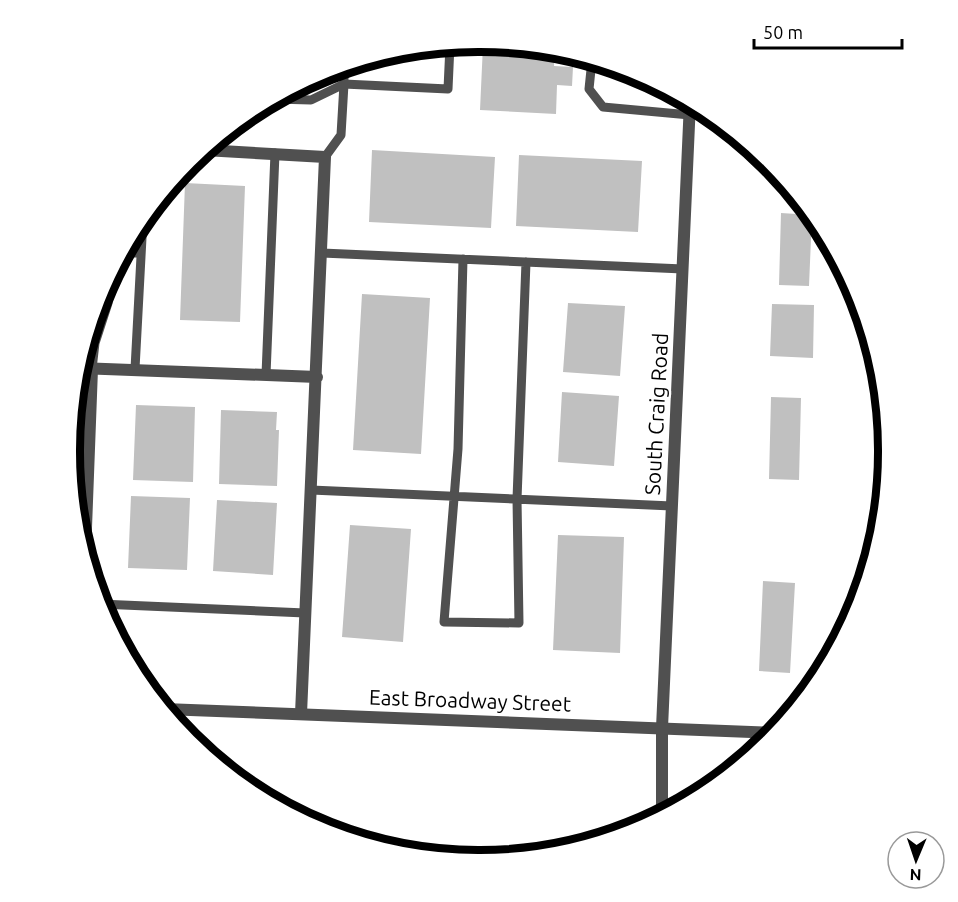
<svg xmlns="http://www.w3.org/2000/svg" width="958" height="902" font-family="Ubuntu,sans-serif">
<rect width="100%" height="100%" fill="#fff"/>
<path fill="#c0c0c0" d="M483,45l72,5 -1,16 19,1 -1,19 -15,-1 -1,29 -76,-4z
M372,150l123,7 -4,71 -122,-6z
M519,155l123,6 -4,71 -122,-6z
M185,183l60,3 -5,136 -60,-2z
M781,213l31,2 -3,71 -30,-1z
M362,294l68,4 -9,156 -68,-4z
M568,303l57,3 -5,70 -57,-4z
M772,304l42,1 -1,53 -43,-2z
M562,392l57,4 -5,70 -56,-4z
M771,397l30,1 -2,82 -30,-1z
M136,405l59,2 -2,75 -60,-2z
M221,410l56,2 -1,18h3l-2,56 -58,-2z
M131,496l59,2 -3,72 -59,-2z
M217,500l60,3 -4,72 -60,-4z
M350,525l61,4 -8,113 -61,-5z
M558,535l66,2 -4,116 -67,-3z
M763,581l32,2 -5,90 -31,-2z"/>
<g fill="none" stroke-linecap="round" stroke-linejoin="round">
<path stroke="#505050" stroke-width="9" d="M592,60l-3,29 14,18 87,8
M274,99l37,1 33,-16v-18
M325,157l16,-22 3,-51 104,5 2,-44
M124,253h17
M322,253l361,16
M463,259l-5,190 -14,173 75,1 -2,-124 9,-237
M92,369l3,-26 13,-40 -5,-12
M135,369l8,-150
M266,375l9,-222
M311,490l361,16
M100,604l205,9"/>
<path stroke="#505050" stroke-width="12" d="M204,150l121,7 -24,557
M79,368l238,9
M85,554l7,-185
M662,815v-87l28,-626"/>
<path stroke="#505050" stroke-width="12" d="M164,709l610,24"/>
</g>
<g text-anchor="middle" stroke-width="4.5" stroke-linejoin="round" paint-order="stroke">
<g font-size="21" fill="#000" stroke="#fff">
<text transform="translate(657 414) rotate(-87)" y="7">South Craig Road</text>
<text transform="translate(470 701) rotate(2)" y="7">East Broadway Street</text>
</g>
</g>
<path d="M0 0H958V902H0ZM478 52H480A398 398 0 0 1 878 450V452A398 398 0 0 1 480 850H478A398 398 0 0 1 80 452V450A398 398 0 0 1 478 52Z" fill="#fff" fill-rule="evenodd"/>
<path fill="none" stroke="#000" stroke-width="8" d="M478 52H480A398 398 0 0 1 878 450V452A398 398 0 0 1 480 850H478A398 398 0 0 1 80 452V450A398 398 0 0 1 478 52Z"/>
<g transform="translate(916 860) rotate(182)"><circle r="28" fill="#ffffff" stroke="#999999" stroke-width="1.5"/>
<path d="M0-4.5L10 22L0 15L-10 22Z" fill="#000000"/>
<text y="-9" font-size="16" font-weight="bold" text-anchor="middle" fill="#000000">N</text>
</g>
<path d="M754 39v9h148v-9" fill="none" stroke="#000000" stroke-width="3"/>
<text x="763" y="39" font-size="18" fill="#000000" stroke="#ffffff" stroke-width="4.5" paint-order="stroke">50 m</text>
</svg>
